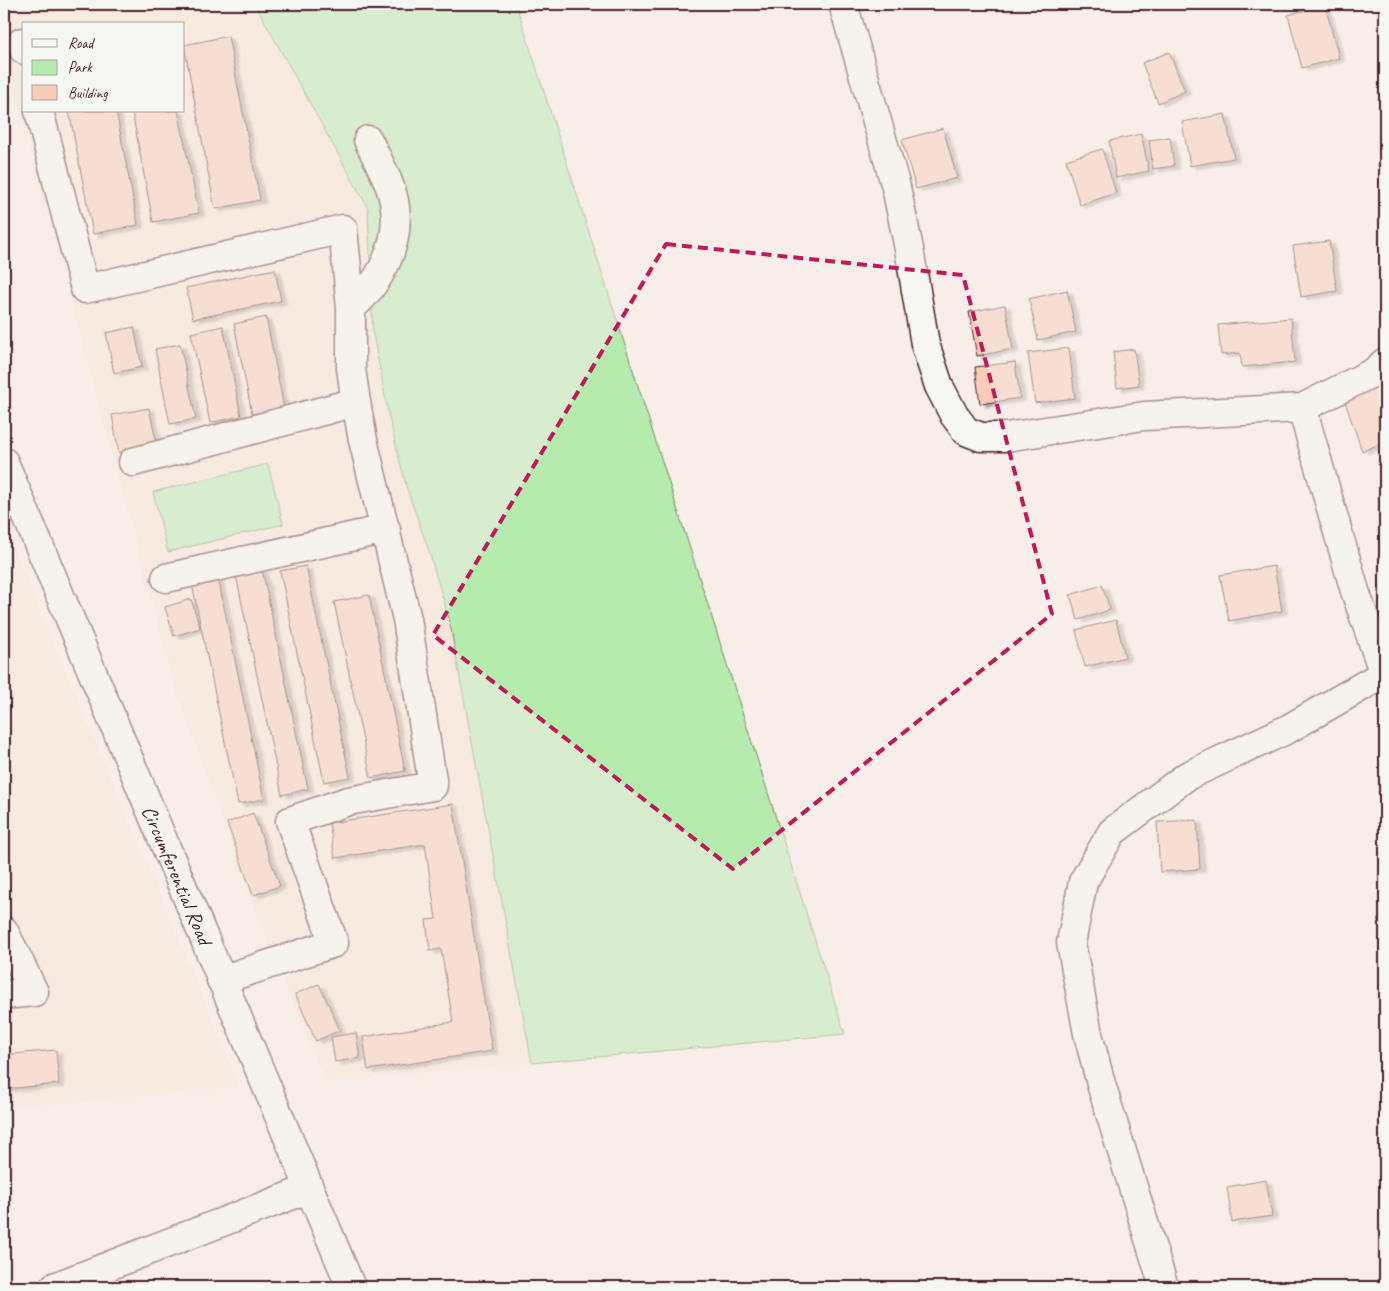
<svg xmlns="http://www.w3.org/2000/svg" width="1389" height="1291" font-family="Caveat,sans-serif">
<defs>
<filter id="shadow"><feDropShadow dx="5.5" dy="3" stdDeviation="1" flood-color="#0004"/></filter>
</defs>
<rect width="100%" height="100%" fill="#f6eee7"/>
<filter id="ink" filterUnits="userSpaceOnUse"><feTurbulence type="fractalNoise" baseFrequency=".02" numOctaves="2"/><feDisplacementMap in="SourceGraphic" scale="10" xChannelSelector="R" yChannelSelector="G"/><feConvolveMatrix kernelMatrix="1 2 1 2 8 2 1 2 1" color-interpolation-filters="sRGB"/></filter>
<g filter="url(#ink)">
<path fill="#f6e4d9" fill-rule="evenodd" d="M4,4h251l113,204 5,126 17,88 17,67 21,59 21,71 83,444 -206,19 -73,-177 -78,-219 -171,-634zM24,24h160v87h-160z
M4,526l166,393 70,168 -236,21z"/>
<path fill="#b4ecae" stroke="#7f866c" d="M255,4h261l329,1030 -313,29 -83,-444 -21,-71 -21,-59 -17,-67 -17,-88 -5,-126z
M268,464l15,60 -115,28 -15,-60z"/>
<path fill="#f7ccb9" stroke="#4a1f2b" filter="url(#shadow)" d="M1325,5l14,53 -37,10 -14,-53z
M228,36l32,164 -45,9 -31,-164z
M1169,52l16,39 -27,12 -16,-40z
M69,111h47l22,114 -45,9z
M132,111h46l21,102 -46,9z
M1225,114l9,44 -44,8 -8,-44z
M943,128l14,50 -41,11 -14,-49z
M1141,134l8,37 -33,7 -7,-37z
M1170,137l4,29 -21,3 -4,-29z
M1102,149l14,44 -36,12 -14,-45z
M1329,241l8,50 -36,6 -8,-51z
M275,269l6,32 -88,18 -7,-31z
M1067,290l9,42 -38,8 -9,-41z
M1005,305l8,44 -36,7 -8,-44z
M266,317l18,91 -32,6 -18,-90z
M1291,318l4,44 -53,5 -2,-14 -19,2 -3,-30z
M223,326l18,90 -31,7 -19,-90z
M134,327l8,40 -28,6 -8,-40z
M180,344l16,75 -26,5 -15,-75z
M1069,348l6,50 -40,5 -7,-50z
M1134,349l5,36 -22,3 -4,-36z
M1015,362l5,36 -40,6 -5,-37z
M1385,378v64l-23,9 -20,-58z
M149,408l8,37 -38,8 -7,-38z
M306,566l44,211 -26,5 -44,-211z
M1274,566l8,45 -53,10 -9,-46z
M262,569l46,220 -26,6 -46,-220z
M218,578l46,221 -26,5 -46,-220z
M1102,585l8,25 -32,10 -8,-25z
M369,595l36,176 -34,7 -37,-176z
M191,599l9,29 -26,8 -9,-29z
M1116,620l9,37 -40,10 -9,-37z
M453,804l39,247 -124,19 -5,-33 90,-15 -12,-73 -11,2 -4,-31 10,-1 -11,-75 -90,14 -6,-35z
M253,813l27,73 -27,9 -26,-72z
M1197,820l3,49 -40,3 -3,-50z
M319,984l21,46 -24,11 -21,-47z
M356,1033l4,25 -25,4 -4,-25z
M56,1050l3,34 -55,5v-34z
M1266,1180l6,36 -40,6 -5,-35z"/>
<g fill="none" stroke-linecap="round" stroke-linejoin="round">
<g stroke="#4a1f2b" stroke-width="31">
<path id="minor" d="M843,4l53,183 13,62 16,95 14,42 15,29 12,16 15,6h25l138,-21 158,-8 72,-36 11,-10
M22,42l2,8
M39,111l46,178 258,-60 8,79v61l5,33 7,38 44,179 26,167 -85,15 -58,20 44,122 -113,37
M351,308c28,-24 49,-61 44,-101 -3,-23 -17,-46 -27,-67
M1302,408l53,183 29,83
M133,462l223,-60
M166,578l220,-49
M4,931l30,61 -30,3
M54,1287l254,-98
M1164,1287l-63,-203 -13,-50 -17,-91 12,-61 29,-50 75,-56 101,-47 97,-56"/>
</g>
<g stroke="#4a1f2b" stroke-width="31">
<path id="major" d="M4,462l347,825"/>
</g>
<use href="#minor" stroke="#f6f6f2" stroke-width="28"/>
<use href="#major" stroke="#f6f6f2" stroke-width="28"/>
</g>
</g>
<path d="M0 0H1389V1291H0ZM666,244l297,31 89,339 -319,255 -300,-234z" fill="#f6eee7" fill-opacity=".55" fill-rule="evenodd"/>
<path fill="none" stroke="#c2185b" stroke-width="4" stroke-dasharray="10 6" stroke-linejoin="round" d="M666,244l297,31 89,339 -319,255 -300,-234z"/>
<g text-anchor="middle" stroke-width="5" stroke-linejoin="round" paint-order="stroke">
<g font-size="21" fill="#4a1f2b" stroke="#f6f6f2">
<text transform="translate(177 875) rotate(67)" y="7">Circumferential Road</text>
</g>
</g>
<rect width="1389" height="1291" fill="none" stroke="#f6f6f2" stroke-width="20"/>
<rect x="10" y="10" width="1369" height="1271" fill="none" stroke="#4a1f2b" stroke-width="2" filter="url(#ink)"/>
<rect x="22" y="22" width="162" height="90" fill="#f6f6f2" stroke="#b1a0a2"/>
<rect x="32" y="39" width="25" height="8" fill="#f6f6f2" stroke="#b1a0a2"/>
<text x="68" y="48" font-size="15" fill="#4a1f2b">Road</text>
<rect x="32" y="60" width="25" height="15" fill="#b4ecae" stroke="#b1a0a2"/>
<text x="68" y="72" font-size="15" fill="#4a1f2b">Park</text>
<rect x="32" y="85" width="25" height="15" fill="#f7ccb9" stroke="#b1a0a2"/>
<text x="68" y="98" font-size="15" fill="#4a1f2b">Building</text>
</svg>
